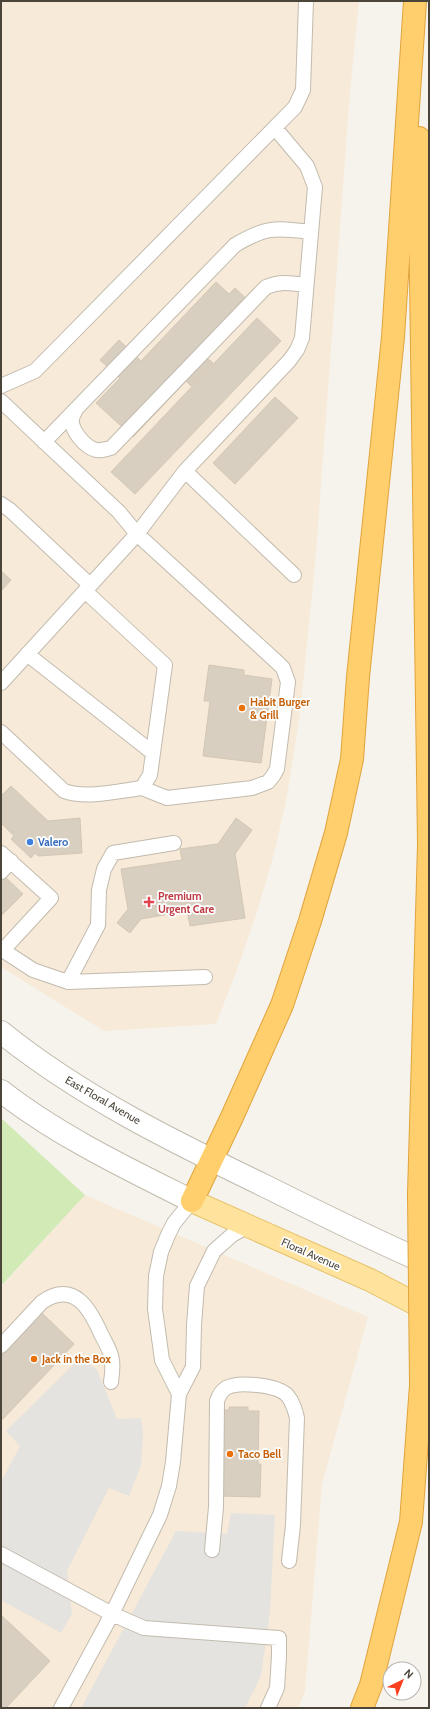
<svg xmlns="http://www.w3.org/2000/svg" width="430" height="1709" font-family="Cabin,sans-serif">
<rect width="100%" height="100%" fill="#f6f3ec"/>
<path fill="#f7ead8" d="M1,1h358l-9,91 -35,473 -15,148 -13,83 -13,58 -17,58 -19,55 -22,57 -112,7 -103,-64z
M85,1195l283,122 -46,167 -17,207 -7,17h-297v-421z"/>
<path fill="#d2eab5" d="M1,1118l84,77 -84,91z"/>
<path fill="#e5e3e0" d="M81,1357l16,13 20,49 24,-1 2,15 -2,32 -12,31 -20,-8 -42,83 5,43 -11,19 -60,-33v-123l2,1 17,-32 -14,-15z
M231,1513l44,2 -5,97 -9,64 -16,32h-164l95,-177 51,3z"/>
<path fill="#d8cfc1" stroke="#d3c7b4" d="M216,282l13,12 6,-6 19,18 -48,51 7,6 -22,23 -5,-5 -53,56 -37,-34 24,-25 -20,-18 19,-20 22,21z
M257,318l24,23 -146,153 -24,-22z
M275,397l23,21 -63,66 -22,-21z
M1,571l10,9 -10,11z
M209,665l35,5v5l28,4 -11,84 -58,-7 7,-55h-6z
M11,786l37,35 32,-3 2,35 -44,3 -3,-3 -4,5 -20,-19 3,-3 -13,-13v-27z
M236,818l16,12 -17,24 10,64 -55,8 -3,-15 -46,8 -11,14 -13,-10 11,-14 -7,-40 61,-9 -2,-11 38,-5z
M1,873l22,21 -22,22z
M41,1312l33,32 -71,75 -2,-1v-75z
M229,1407h19v4h11l-1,53h3l-1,33 -40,-1 1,-86h8z
M1,1615l49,46 -44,47h-5z"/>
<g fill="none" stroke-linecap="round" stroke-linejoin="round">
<g stroke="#c2bbae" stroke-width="16">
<path id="service" d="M1,386l34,-15 260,-264 8,-17 3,-89
M1,401l118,111 18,22 141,129 5,5 5,14 -11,87 -4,7 -5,6 -16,6 -85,10 -25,-10
M76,409c-1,3 -3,6 -4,9 -2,12 13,29 24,32 5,1 10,-1 15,-2l155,-161c14,-6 25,-4 40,-2
M44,442l191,-197c32,-19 40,-17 76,-13
M185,471l109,104
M1,504l9,6 80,75
M27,654l126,99
M1,683l136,-149 48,-63 104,-110 8,-11 5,-12 13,-151 -8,-21 -32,-38
M1,732l63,59c22,8 55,0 78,-3l8,-13 15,-110 -80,-74
M1,853l50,45 -48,52
M1,872l10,-11
M1,949l32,21 35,12 30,-57 1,-35 5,-21 9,-16 61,-10
M68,982l137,-5
M1,1346l41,-44c32,-22 48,7 59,32 4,8 10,17 11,26 1,7 0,15 -1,22
M179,1394l-17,-34 -7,-51 1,-33 5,-24 7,-17 6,-12 18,-22
M212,1550l4,-43 1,-106c2,-6 4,-10 9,-13 12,-7 51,-3 61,7 6,7 8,15 10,23l-4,107 -4,36
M1,1554l111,60 32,14 135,10v18l-2,32 -9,20
M61,1708l51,-94 48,-99 9,-29 4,-24 6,-68 14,-27 1,-42 3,-39 17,-35 18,-16 16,-9"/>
</g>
<g stroke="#c2bbae" stroke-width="24">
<path id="tertiary" d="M1,1032c79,64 173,110 264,154 54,27 108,54 164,78
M1,1091c56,44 127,78 191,110"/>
</g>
<g stroke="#e6c16a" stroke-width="24">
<path id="primary" d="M192,1201l178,79 59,31"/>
</g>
<g stroke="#e0a43c" stroke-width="24">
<path id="motorway" d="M419,138l10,706 -10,350
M192,1201l40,-84 50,-112 28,-84 26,-88 16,-74 6,-82 35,-340 22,-336
M362,1708l9,-23 40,-163 10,-137"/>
</g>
<use href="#service" stroke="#fff" stroke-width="14"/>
<use href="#tertiary" stroke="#fff" stroke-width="22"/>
<use href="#primary" stroke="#ffe39c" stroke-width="22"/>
<use href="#motorway" stroke="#ffcf6e" stroke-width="22"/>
<g stroke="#e0a43c" stroke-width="24" stroke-linecap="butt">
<path id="motorway-bridge" d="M419,1194l2,191"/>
</g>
<use href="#motorway-bridge" stroke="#ffcf6e" stroke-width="22"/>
</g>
<g fill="#e8710a" stroke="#fff" stroke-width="1.5">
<circle cx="242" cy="708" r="4"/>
<circle cx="34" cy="1359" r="4"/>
<circle cx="230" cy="1454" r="4"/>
</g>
<circle fill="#3f7fe0" stroke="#fff" stroke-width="1.5" cx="30" cy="842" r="4"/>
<path fill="#e0444e" stroke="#fff" stroke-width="1.5" d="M147 896h4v4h4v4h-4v4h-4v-4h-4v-4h4z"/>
<g text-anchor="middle" stroke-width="3.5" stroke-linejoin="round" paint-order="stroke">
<g font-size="11" font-weight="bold" fill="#c56008" stroke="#fff" text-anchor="start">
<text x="250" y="706">Habit Burger<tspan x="250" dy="13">&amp; Grill</tspan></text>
<text x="42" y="1363">Jack in the Box</text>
<text x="238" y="1458">Taco Bell</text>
</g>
<g font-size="11" font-weight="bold" fill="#366cbe" stroke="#fff" text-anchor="start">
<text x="38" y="846">Valero</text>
</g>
<g font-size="11" font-weight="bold" fill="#be3a42" stroke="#fff" text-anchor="start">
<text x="158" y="900">Premium<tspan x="158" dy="13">Urgent Care</tspan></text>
</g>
<g font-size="11" fill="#4b4439" stroke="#fff">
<text transform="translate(103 1100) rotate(30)" y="4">East Floral Avenue</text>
<text transform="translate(311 1254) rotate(24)" y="4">Floral Avenue</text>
</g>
</g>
<rect width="430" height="1709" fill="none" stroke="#4b4439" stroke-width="4"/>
<g transform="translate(402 1681) rotate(43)"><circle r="19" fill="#ffffff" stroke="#b7b4b0"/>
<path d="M0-3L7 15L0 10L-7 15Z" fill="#fc3f1d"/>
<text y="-6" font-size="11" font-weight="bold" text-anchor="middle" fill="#4b4439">N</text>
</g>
</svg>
